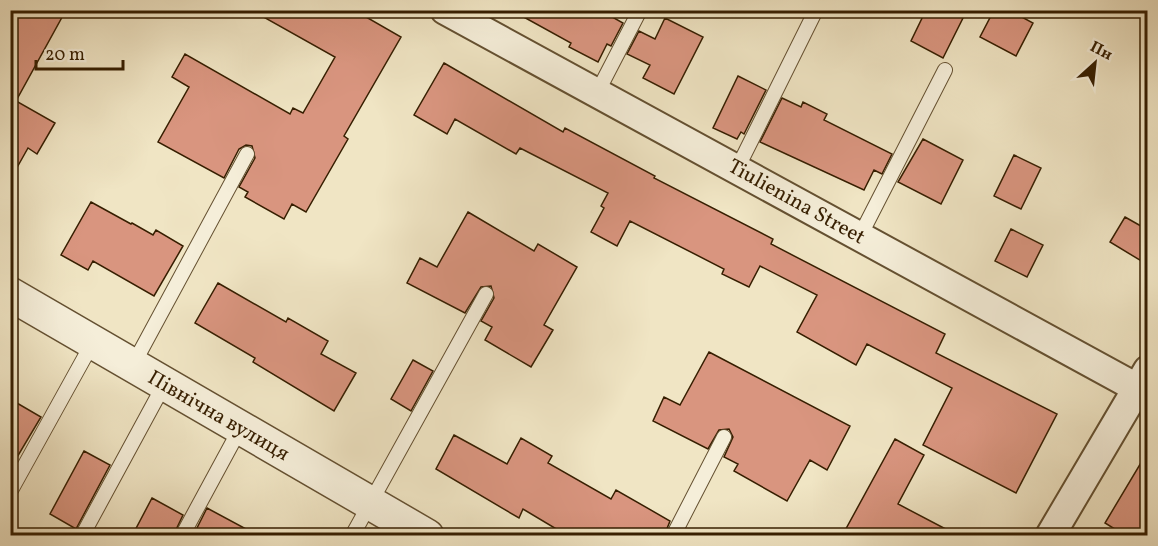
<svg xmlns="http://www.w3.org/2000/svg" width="1158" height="546" font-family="Vollkorn,serif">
<rect width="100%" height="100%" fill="#f0e5c4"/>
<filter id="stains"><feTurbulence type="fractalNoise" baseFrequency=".00333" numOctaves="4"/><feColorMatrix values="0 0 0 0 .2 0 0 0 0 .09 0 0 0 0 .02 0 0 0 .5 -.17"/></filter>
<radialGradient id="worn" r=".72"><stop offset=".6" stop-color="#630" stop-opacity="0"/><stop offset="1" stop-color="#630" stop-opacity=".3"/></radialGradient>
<path fill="#d9957f" stroke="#361e00" stroke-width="1.5" d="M10,10h56l-50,91 39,22 -18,31 -9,-6 -18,32z
M251,10h103l47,27 -57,99 4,3 -42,73 -14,-8 -8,15 -39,-22 3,-5 -9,-5 16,-29 -3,-12 -6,-1 -7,4 -15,29 -66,-36 31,-55 -17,-10 13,-23 105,60 3,-6 10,5 32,-56z
M511,10h89l23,13 -12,23 -4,-2 -9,18 -29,-15 2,-4z
M926,10h23l14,8 -20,40 -32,-17z
M994,10h15l24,13 -17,33 -36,-19z
M665,18l38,19 -29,57 -31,-16 7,-13 -23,-11 12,-23 16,8z
M444,63l119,69 2,-4 90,48 -1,2 119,61 -2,5 174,90 -9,19 121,61 -41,79 -93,-48 29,-57 -85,-44 -11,21 -59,-33 20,-37 -57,-29 -11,21 -27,-13 2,-5 -94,-48 -13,25 -26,-14 13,-24 -3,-2 7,-13 -88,-45 -4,6 -61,-35 -8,15 -33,-19z
M738,76l28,14 -22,44 -3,-2 -4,7 -24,-11z
M782,98l19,9 2,-5 24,12 -3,6 68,34 -10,20 -8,-4 -10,20 -104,-48z
M923,139l40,21 -22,44 -43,-22z
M1014,155l27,13 -20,41 -27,-13z
M91,202l40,22 1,-1 21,12 3,-5 27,16 -29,50 -61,-35 -5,9 -27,-15z
M468,212l66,39 4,-7 39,23 -33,58 9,5 -22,37 -46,-27 7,-13 -11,-6 13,-23 -3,-12 -10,1 -16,26 -58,-30 13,-25 17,9z
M1125,217l23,13v35l-38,-23z
M1011,229l32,16 -16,32 -32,-16z
M218,283l68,39 2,-4 40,23 -7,13 35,19 -22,38 -81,-49 2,-4 -60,-35z
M709,352l141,74 -23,44 -17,-10 -23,41 -53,-30 4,-7 -14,-7 9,-20 -4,-8 -10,1 -11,19 -55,-28 11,-24 16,8z
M413,360l20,11 -22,40 -20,-12z
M10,399l31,18 -31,52z
M454,435l53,29 14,-26 31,18 -4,7 63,36 5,-9 54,31 -6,15h-96l-45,-27 -4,9 -83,-49z
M895,439l29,16 -26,49 61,32h-117z
M84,451l26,14 -34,64 -26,-15z
M1148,451v85h-22l-21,-13z
M152,498l31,17 -10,21h-41z
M207,508l52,28h-66z"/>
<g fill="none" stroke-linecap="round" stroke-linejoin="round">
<g stroke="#645031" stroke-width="16">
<path id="service" d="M597,93l43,-83
M737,169l79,-159
M860,236l85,-166
M133,365l114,-211
M10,492l83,-150
M82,536l83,-153
M182,536l59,-109
M352,536l134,-242
M673,536l51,-99"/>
</g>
<g stroke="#645031" stroke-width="32">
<path id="minor" d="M445,10l703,384
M1050,536l98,-166"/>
</g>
<g stroke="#645031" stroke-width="36">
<path id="tertiary" d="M10,294l417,242"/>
</g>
<use href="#service" stroke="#f5eed9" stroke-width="14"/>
<use href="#minor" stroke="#f5eed9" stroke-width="28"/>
<use href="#tertiary" stroke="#f5eed9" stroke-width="33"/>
</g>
<g text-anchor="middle" stroke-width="5" stroke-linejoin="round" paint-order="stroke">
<g font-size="21" fill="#361e00" stroke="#f5eed9">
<text transform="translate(797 201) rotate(29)" y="7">Tiulienina Street</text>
<text transform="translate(219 415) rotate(30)" y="7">Північна вулиця</text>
</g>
</g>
<rect width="1158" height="546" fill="none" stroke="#f0e5c4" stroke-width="36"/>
<rect x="12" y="12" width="1134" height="522" fill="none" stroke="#361e00" stroke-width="3"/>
<rect x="18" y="18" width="1122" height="510" fill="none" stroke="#361e00" stroke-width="1.5"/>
<g transform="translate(1095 63) rotate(27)" stroke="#f5eed9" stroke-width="4.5" paint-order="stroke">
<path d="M0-4.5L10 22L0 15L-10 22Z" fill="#361e00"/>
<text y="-9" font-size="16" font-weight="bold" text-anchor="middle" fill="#361e00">Пн</text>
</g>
<path d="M36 60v9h87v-9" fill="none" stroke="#361e00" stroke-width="3"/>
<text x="45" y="60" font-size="18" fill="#361e00" stroke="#f5eed9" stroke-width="4.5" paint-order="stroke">20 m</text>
<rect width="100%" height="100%" filter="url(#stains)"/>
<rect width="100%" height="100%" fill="url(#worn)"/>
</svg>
